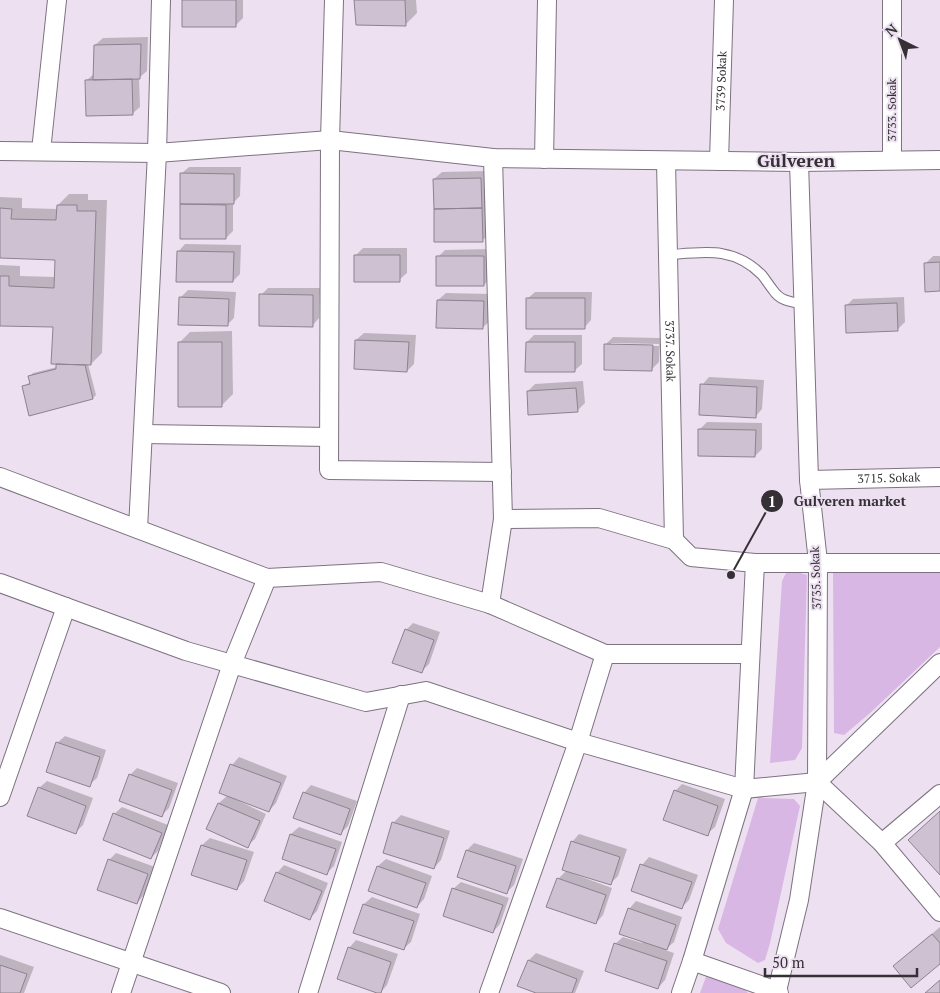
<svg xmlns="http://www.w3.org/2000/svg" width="940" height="993" font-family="'PT Serif',serif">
<rect width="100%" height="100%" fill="#ede1f1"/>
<path fill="#d9b7e4" d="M793,571l14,4 -5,173 -7,12 -25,3 12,-182 4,-8z
M940,571v76l-71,67 -25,21 -10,-2 -1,-161z
M758,798l36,1 6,7 -30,137 -5,17 -7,3 -32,-20 -8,-14z
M707,974l38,16 3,3h-48z"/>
<path fill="#0003" fill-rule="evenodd" d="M183,0h60v18l-8,8z
M356,0h60l1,13 -11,11z
M148,37l-1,34 -8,7 1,29 -8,7 -45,-34 8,-7v-28l8,-7z
M189,167h52l-1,29 -7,7v28l-7,7h-45v-64z
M488,171l2,62 -8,8 -48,-62 8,-7z
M69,194h19v6h19l-5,153 -11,11h-3l8,31 -3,3 -70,-11 4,-3 4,-2 -2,-5 4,-4 24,-6 -3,-41 -54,-2v-59l20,1v10l36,1v-18l-56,-2v-60l22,1v10l36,1v-4z
M185,244l56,1 -1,29 -7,7 -55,-29z
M363,248h44v25l-8,7 -44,-24z
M491,249v28l-7,8 -46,-28 7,-7z
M933,256h7v34l-14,-27z
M268,288h52l-1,30 -7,8 -51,-31z
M188,290l48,2 -2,26 -7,7 -47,-27z
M535,292h57l-1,28 -7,8 -57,-29z
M446,293l45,1 -1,27 -8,7 -44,-28z
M904,297l1,25 -8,8 -51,-24 7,-7z
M232,331l1,63 -12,12 -42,-63 11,-11z
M364,333l52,2 -2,29 -7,7 -52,-3 1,-28z
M534,335h48v29l-8,7 -47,-29z
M613,337l47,1 -1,24 -7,7 -47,-24zM611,343l48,1v2h-48z
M709,377l55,3 -2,29 -7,8 -53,-32z
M583,381l2,22 -8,8 -49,-20 7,-7z
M707,422l55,1v26l-7,7 -56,-26z
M413,623l27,9 -11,32 -8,8 -15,-42z
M65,736l41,14 -9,28 -8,7 -32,-42z
M239,757l48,19 -11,27 -7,8 -31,-13 -1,2 29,14 -11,25 -8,7 -39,-17 11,-26 9,-8 -7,-3 11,-27z
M137,768l41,15 -9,25 -7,7 -32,-40z
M47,781l46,17 -10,27 -8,8 -36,-45z
M682,784l43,15 -10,28 -8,7 -32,-43z
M311,785l46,16 -9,25 -7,7 -37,-40z
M122,807l46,18 -10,26 -7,7 -37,-44z
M401,815l49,16 -9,29 -7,8 -41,-45z
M299,827l43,15 -8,24 -7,7 -44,-15 8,-24z
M579,834l48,15 -9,27 -7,7 -37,-11v2l38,14 -9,27 -7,8 -38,-44 9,-9 5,-28z
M210,838l44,14 -10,29 -7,8 -44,-15 9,-29z
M474,843l49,16 -9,26 -7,7 -40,-42z
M116,853l39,14 -11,28 -7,8 -28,-43z
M649,857l49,18 -9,25 -7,7 -40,-42z
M386,859l46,17 -8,23 -7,8 -47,-17 8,-24z
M284,865l44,18 -11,28 -7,7 -33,-45z
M461,882l48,16 -9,26 -7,8 -40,-43z
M372,897l48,17 -9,28 -8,7 -48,-17 9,-28z
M636,901l46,16 -8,25 -9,8 9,3 -9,27 -7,8 -43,-44 8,-7 19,6 1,-2 -14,-32z
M940,927v36l-45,3 7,-7z
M356,940l42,14 -11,31 -7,8 -31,-45z
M536,953l48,18 -9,22h-36l-10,-33z
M0,955l34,12 -10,26h-24z"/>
<path fill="#cec2d2" stroke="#8e8291" d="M182,0h54v27h-54z
M354,0h51l1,26 -50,-1z
M141,44l-1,35 -47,1 1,-35z
M132,79l1,36 -47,1 -1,-36z
M180,173l54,1v30h-54z
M481,178l1,30 -48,1 -1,-30z
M180,204l46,1v34h-46z
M57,205h20v6h19l-5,154 -40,-1 2,-37 -53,-1v-50h9v10l45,2 1,-28 -55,-2v-50l12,1 -1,10 45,1z
M482,208l1,34h-49v-33z
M177,251l57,1 -1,30h-57z
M354,255h46v27h-46z
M436,256h48v30h-48z
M940,262v29l-15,1 -1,-29z
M259,294l54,1v32l-54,-1z
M179,297l50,2 -1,27 -50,-1z
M526,298h59v31h-59z
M437,300l47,1 -1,28 -47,-1z
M897,303l1,28 -52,2 -1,-28z
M355,340l54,2 -2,30 -53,-3z
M178,342h44v65h-44z
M526,342h49v30h-50z
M604,344l49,1 -1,26 -48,-1z
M56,364l29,1 8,34 -64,17 -7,-30 8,-2 -2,-8 28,-7z
M700,384l57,3 -1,31 -57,-3z
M576,388l2,24 -50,3 -1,-24z
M698,429l58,1 -1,27 -57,-1z
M405,629l29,11 -12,33 -30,-10z
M56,742l44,15 -10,30 -44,-15z
M230,764l51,19 -12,29 -50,-19z
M129,774l43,16 -10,27 -43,-16z
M38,787l48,19 -10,28 -49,-18z
M674,790l44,16 -10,30 -45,-16z
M303,792l47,17 -9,26 -48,-17z
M218,803l42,18 -12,27 -42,-19z
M940,811v64l-32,-35z
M113,813l49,20 -11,26 -48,-19z
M392,822l52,16 -10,31 -51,-16z
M290,834l46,15 -9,26 -45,-16z
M571,841l49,16 -9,28 -49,-15z
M201,845l46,15 -10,30 -46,-15z
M466,850l50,16 -9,28 -50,-17z
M108,859l40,15 -11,30 -40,-14z
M640,864l52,18 -10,27 -51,-18z
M377,866l49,17 -9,25 -49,-17z
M276,872l46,19 -12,29 -46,-19z
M557,878l49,17 -10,29 -50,-17z
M452,888l51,17 -10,28 -50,-17z
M363,904l51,17 -10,29 -51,-17z
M628,908l48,17 -9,25 -48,-16z
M932,934l8,9v21l-29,24 -18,-22z
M614,943l53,18 -9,28 -53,-18z
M348,947l43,15 -10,31h-4l-40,-14z
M528,960l49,19 -5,14h-36l-19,-7z
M0,965l27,9 -7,19h-20z
M940,980v13h-15z"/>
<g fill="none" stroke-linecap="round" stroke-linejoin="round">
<g stroke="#7d7280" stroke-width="11">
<path id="lane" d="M668,255c36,-3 65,-9 94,20 4,5 7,10 11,15 7,11 18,12 30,14"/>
</g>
<g stroke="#7d7280" stroke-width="20">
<g id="street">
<path d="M334,0l-4,140 -1,330 173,2"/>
<path d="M892,0v160"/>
<path d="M0,151l157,2 173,-13 163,18 306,4 141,-2"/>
<path d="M41,151l16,-151"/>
<path d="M544,159l3,-159"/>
<path id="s1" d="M666,161l8,379"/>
<path id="s2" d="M719,161l5,-161"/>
<path d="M143,434l186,3"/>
<path d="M0,477l267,101 114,-6 109,32 115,50h145"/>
<path id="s3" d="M809,480l131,-3"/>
<path d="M503,519l96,-1 75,22 17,17 64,6h185"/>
<path d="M138,529l19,-376 4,-153"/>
<path d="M0,583l186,68 180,51 60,-11 152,51 166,47 73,-7 123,-119"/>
<path d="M490,604l13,-85 -10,-361"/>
<path d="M817,782l65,61 58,69"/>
<path d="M0,797l66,-190"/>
<path d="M882,843l58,-49"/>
<path d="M0,918l221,75"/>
<path d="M692,961l85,30 2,2"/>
<path d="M777,991l22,-91 18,-118 1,-220 -9,-82 -10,-318"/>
<path d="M121,993l111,-329 35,-86"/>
<path d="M308,993l93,-298"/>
<path d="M489,993l89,-251 27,-88"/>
<path d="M681,993l11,-32 52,-172 11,-226"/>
</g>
</g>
<use href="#lane" stroke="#fff" stroke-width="9"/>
<use href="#street" stroke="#fff" stroke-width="18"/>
</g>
<g text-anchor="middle" stroke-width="4" stroke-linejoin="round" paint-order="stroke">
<g font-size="12" fill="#353036" stroke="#ede1f1">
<text dy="4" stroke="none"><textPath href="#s2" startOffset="80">3739 Sokak</textPath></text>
<text transform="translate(892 110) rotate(-90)" y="4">3733. Sokak</text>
<text dy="4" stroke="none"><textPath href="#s1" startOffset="190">3737. Sokak</textPath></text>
<text dy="4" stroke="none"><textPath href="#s3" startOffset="80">3715. Sokak</textPath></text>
<text transform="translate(816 578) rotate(-92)" y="4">3735. Sokak</text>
</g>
<g font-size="18" font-weight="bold" fill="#353036" stroke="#ede1f1">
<text x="796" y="167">Gülveren</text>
</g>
</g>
<path fill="none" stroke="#353036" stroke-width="2" d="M731 575L772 501"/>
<g fill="#353036" stroke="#ede1f1" stroke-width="2">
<circle cx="731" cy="575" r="5"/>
<circle cx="772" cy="501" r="12"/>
</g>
<g font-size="15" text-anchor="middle" font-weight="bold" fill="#fff">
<text x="772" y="507">1</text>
</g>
<g font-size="14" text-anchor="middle" font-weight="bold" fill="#353036" stroke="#ede1f1" stroke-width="4" stroke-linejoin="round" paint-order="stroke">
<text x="850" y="506">Gulveren market</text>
</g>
<g transform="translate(900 40) rotate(318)" stroke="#ede1f1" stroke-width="4" paint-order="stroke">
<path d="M0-4L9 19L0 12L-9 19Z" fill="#353036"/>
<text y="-8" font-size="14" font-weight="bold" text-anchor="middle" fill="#353036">N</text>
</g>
<path d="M765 968v8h152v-8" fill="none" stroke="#353036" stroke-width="2.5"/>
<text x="772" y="968" font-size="15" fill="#353036" stroke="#ede1f1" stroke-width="4" paint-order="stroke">50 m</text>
</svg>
